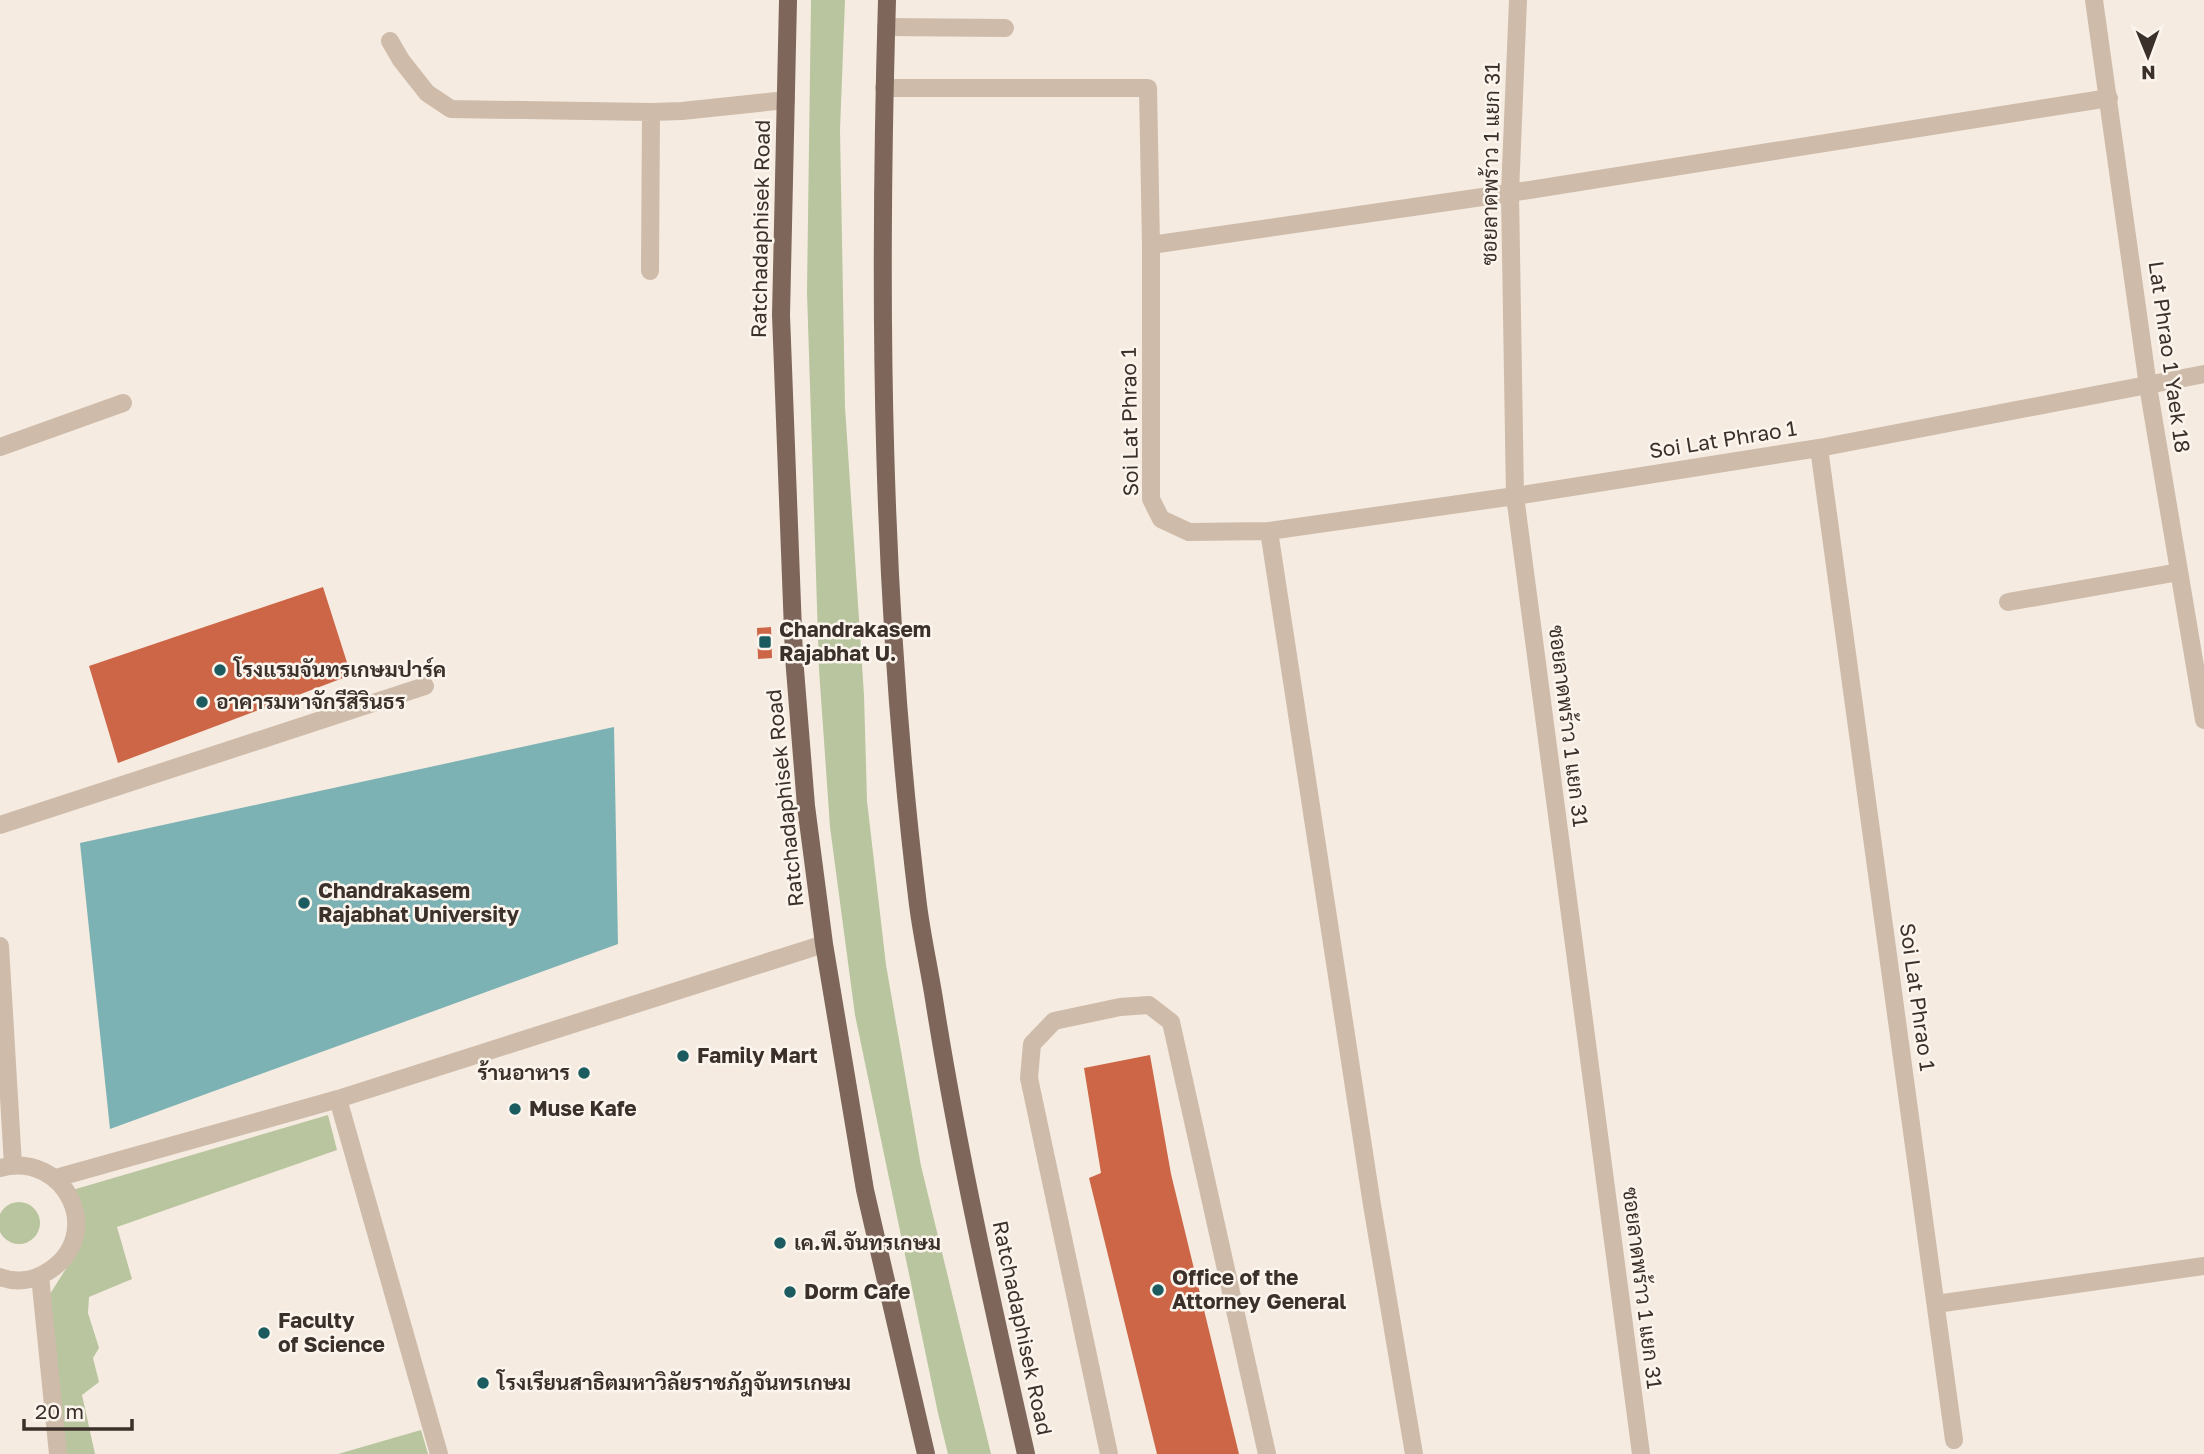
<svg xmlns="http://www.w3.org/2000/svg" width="2204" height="1454" font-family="'Golos Text',Sarabun,sans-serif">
<rect width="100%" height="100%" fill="#f5ebe0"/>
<path fill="#b8c59e" d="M811,0h34l-5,130 5,277 19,288 3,106 19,164 35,201 70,288h-43l-10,-41 -83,-398 -25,-188 -11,-158 -12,-377z
M328,1115l9,35 -220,77 15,52 -43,18 -1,16 11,35 -6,10 6,24 -17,13 13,59h-33l-12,-160 24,-38 -5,-65z
M-2 1223a21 21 0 1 1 42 0a21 21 0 1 1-42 0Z
M421,1430l7,24h-90z"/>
<path fill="#7db2b4" d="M614,727l4,217 -508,185 -30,-286z"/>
<path fill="#cd6646" d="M323,587l28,88 -233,88 -29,-97z
M771,627l1,31 -14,1 -1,-31z
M1150,1055l21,119 68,280h-82l-68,-276 12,-5 -17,-105z"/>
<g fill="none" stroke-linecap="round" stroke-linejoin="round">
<path stroke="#cebbaa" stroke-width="18" d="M886,27l119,1
M390,41l11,19 26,33 24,16 200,3
M650,271l1,-159 31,-1 104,-11
M2008,602l171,-30
M0,825l425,-139
M0,946l13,219
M338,1099l101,355
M0,1168c66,-18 107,68 47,104 -14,9 -32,11 -47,5
M56,1178l282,-79 486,-155
M40,1276l18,178
M1109,1454l-80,-376 3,-34 22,-23 66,-14 29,-2 22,17 96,432"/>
<path stroke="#cebbaa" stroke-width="18" d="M1518,0l-8,193 5,303 126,958
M2094,0l54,386 56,334
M884,88h264l3,157v254l10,20 28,13 80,-1 246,-35 304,-48 385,-74
M1151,245l359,-52 599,-95
M0,447l123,-44
M1819,448l135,992
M1269,531l103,674 42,249
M1936,1304l268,-38"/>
<path stroke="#7e665a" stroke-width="18" d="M788,0l-7,315 13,342 12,149 18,138 41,246 61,264
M887,0c-9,302 -6,604 31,905 4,31 11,63 16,94 24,153 58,304 92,455"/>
</g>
<g fill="#1c5c60" stroke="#fbf5ed" stroke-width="2.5">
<rect x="758" y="635" width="14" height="14" rx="3.5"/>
<circle cx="220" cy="670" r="7"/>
<circle cx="202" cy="702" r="7"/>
<circle cx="304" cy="903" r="7"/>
<circle cx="683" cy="1056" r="7"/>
<circle cx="584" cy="1073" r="7"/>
<circle cx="515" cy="1109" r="7"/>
<circle cx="780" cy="1243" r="7"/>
<circle cx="1158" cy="1290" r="7"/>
<circle cx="790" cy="1292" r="7"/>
<circle cx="264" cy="1333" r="7"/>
<circle cx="483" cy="1383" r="7"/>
</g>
<g text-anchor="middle" stroke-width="5" stroke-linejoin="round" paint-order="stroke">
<g font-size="21" fill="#3b302a" stroke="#fbf5ed">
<text transform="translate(1491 164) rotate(-89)" y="7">ซอยลาดพร้าว 1 แยก 31</text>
<text transform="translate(761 229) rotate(-89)" y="7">Ratchadaphisek Road</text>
<text transform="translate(2169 357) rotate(82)" y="7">Lat Phrao 1 Yaek 18</text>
<text transform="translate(1130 422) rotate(-91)" y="7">Soi Lat Phrao 1</text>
<text transform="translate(1723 440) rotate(-9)" y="7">Soi Lat Phrao 1</text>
<text transform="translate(1568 726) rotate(83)" y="7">ซอยลาดพร้าว 1 แยก 31</text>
<text transform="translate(785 798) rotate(-96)" y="7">Ratchadaphisek Road</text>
<text transform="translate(1917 997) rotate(82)" y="7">Soi Lat Phrao 1</text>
<text transform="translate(1642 1288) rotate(83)" y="7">ซอยลาดพร้าว 1 แยก 31</text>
<text transform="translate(1022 1328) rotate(78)" y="7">Ratchadaphisek Road</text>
</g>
<g font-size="21" font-weight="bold" fill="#3b302a" stroke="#fbf5ed" text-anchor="start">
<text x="779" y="637">Chandrakasem<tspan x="779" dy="24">Rajabhat U.</tspan></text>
<text x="234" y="677">โรงแรมจันทรเกษมปาร์ค</text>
<text x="216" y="709">อาคารมหาจักรีสิรินธร</text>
<text x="318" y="898">Chandrakasem<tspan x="318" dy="24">Rajabhat University</tspan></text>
<text x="697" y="1063">Family Mart</text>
<text x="570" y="1080" text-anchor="end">ร้านอาหาร</text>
<text x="529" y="1116">Muse Kafe</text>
<text x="794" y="1250">เค.พี.จันทรเกษม</text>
<text x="1172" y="1285">Office of the<tspan x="1172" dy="24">Attorney General</tspan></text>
<text x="804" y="1299">Dorm Cafe</text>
<text x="278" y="1328">Faculty<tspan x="278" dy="24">of Science</tspan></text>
<text x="497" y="1390">โรงเรียนสาธิตมหาวิลัยราชภัฎจันทรเกษม</text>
</g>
</g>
<g transform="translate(2148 56) rotate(179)" stroke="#fbf5ed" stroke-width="5" paint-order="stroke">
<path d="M0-5L12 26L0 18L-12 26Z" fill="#3b302a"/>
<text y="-10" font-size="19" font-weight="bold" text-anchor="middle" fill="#3b302a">N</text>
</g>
<path d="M24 1419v10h108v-10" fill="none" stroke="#3b302a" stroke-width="3.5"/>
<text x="35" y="1419" font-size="21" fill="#3b302a" stroke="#fbf5ed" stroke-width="5" paint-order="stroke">20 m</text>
</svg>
